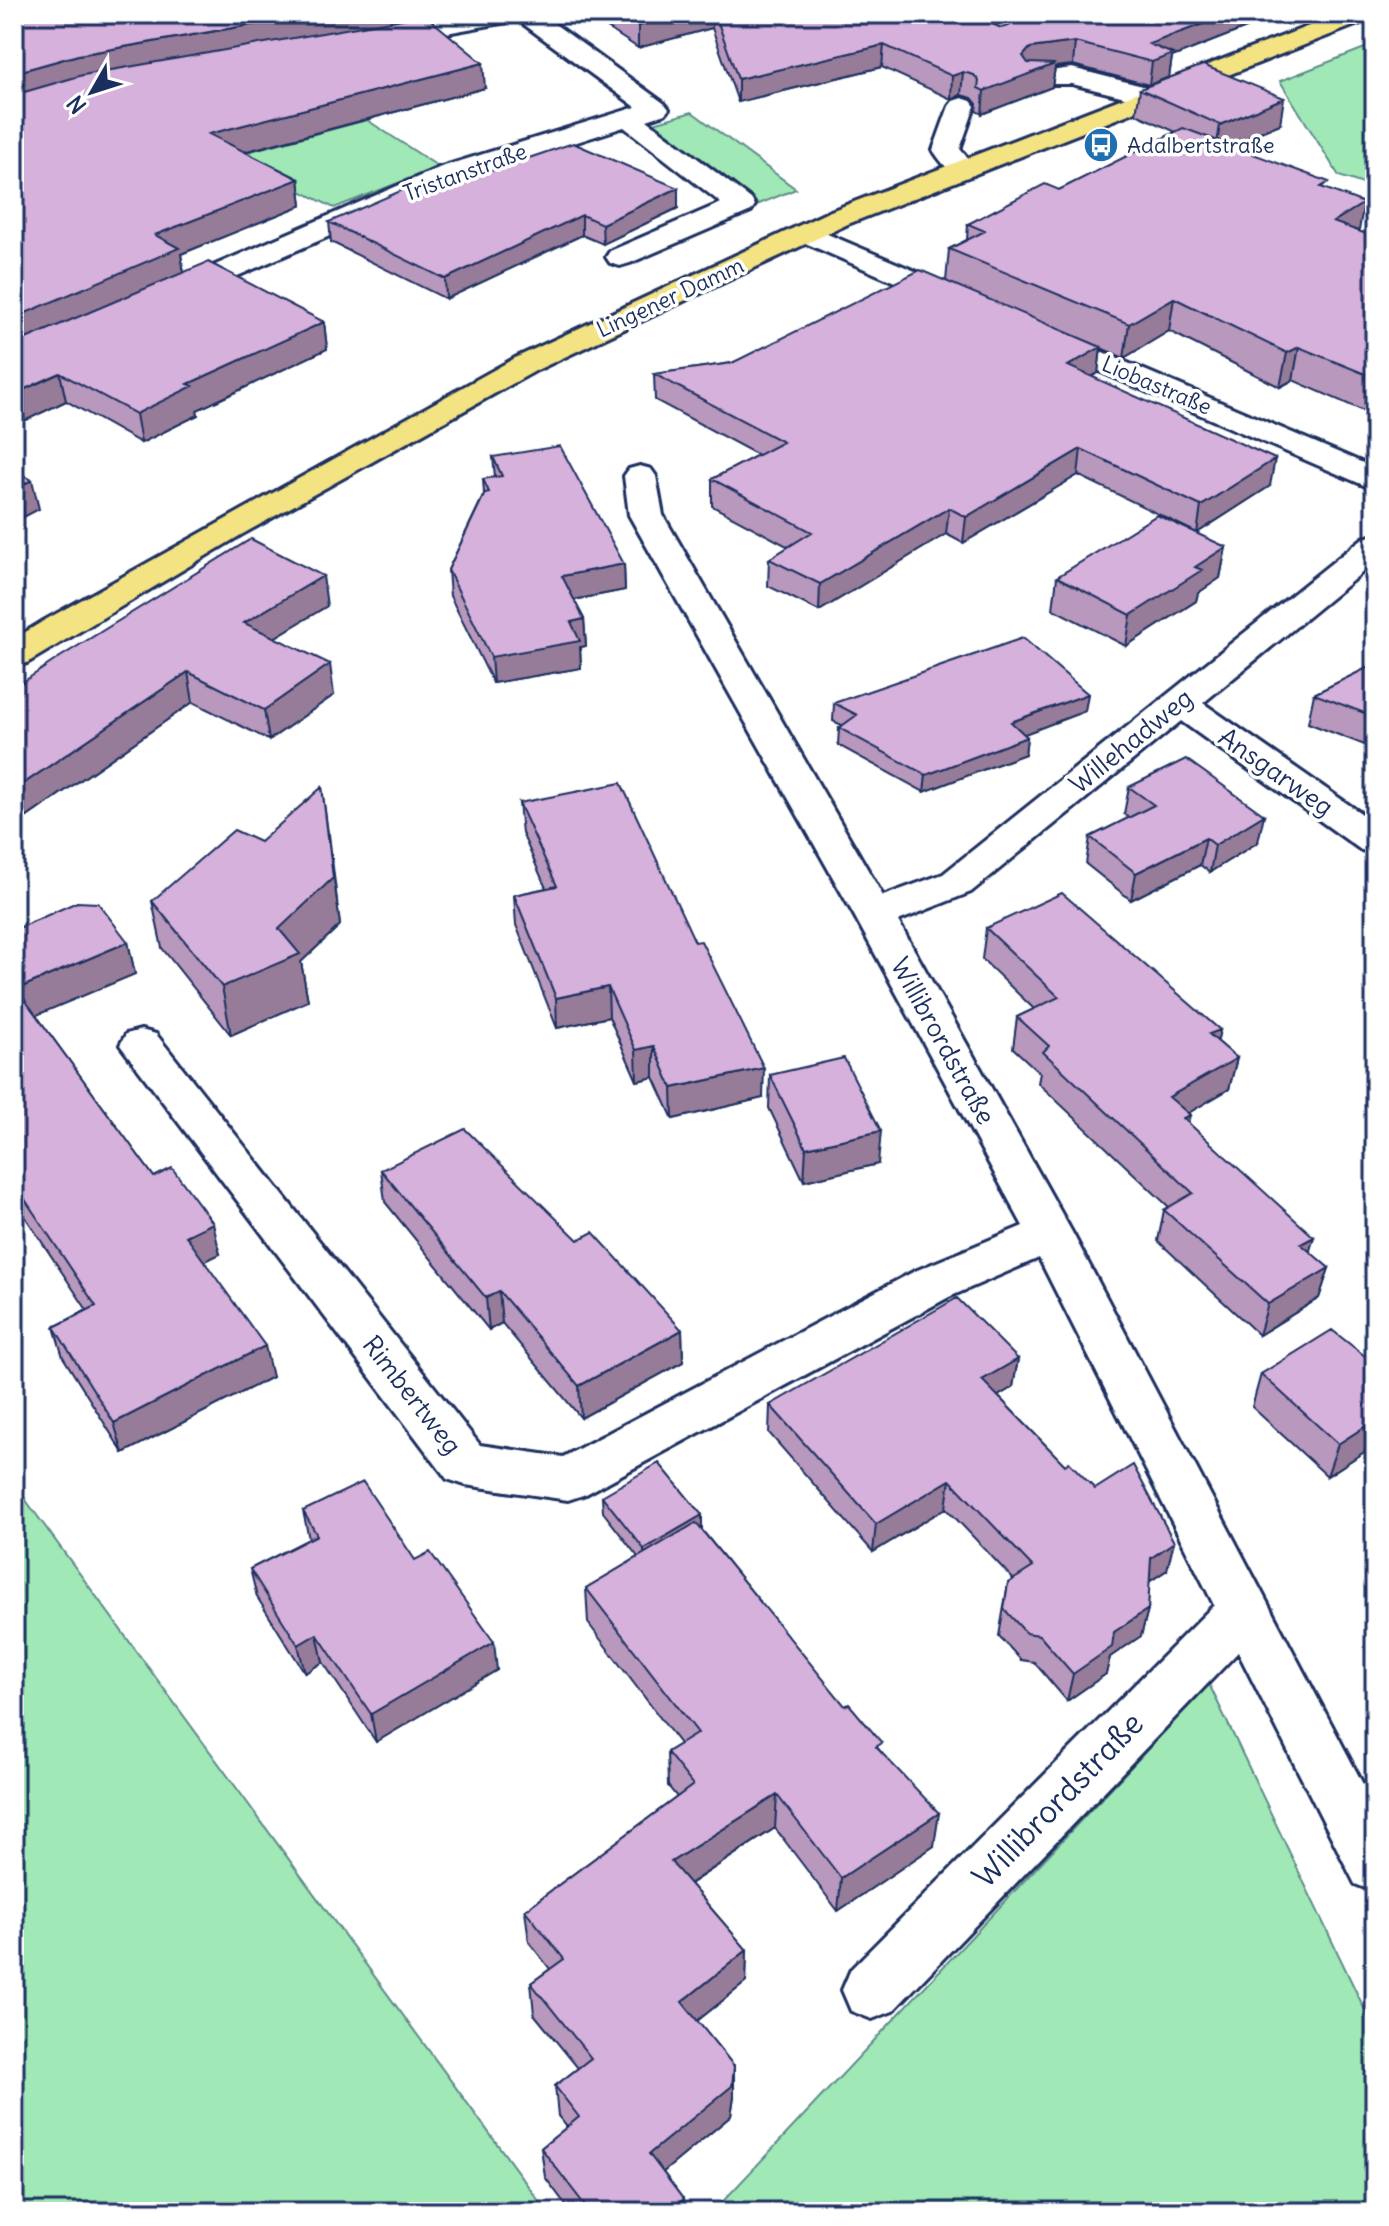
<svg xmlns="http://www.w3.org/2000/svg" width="1389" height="2226" font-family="Delius,sans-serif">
<rect width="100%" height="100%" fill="#fff"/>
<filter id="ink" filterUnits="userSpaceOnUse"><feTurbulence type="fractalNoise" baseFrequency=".0125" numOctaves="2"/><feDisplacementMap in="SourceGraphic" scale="16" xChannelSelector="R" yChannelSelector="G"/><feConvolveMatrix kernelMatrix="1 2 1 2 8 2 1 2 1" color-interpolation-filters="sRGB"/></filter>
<g filter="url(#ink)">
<path fill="#a0e8b6" stroke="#5e8c8a" stroke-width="2" d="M1375,44v144l-36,-12 -59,-95z
M692,112l104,77 -42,17 -107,-81z
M367,120l72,47 -105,41 -102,-52z
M14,1484l533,728h-533z
M1209,1684l166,347v181h-662z"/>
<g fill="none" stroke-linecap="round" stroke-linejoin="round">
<g stroke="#1b2f5e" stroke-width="6">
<path id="minor" d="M474,14h67l124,90 4,5 -4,5 -18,6 104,79 4,6 -4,6 -121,52 -10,3 -10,-3 -4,-6 4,-6 111,-48 -97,-76 -163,52 -281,122 -10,3 -10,-3 -5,-6 5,-6 281,-122 195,-60 -118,-87 -138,25 -9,-2 -3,-5 3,-5 9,-2z
M1072,68l90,23 4,5 -4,5 -9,3 -81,-20h-44l-4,-5 4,-5z
M962,98l9,3 4,5 -15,43 17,20 -3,6c-20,5 -31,-10 -41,-25l16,-44 4,-5z
M806,225l166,70 5,6 -5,6 -10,3 -10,-3 -156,-68 -4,-6 4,-6z
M1043,327l332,141v22l-343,-148 -4,-6 4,-6z
M640,466l11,3 5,7 7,39 220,381 60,-22 420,-336 12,-3v27l-172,141 172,120v30l-14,-3 -180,-129 -210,171 -73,29 175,313 302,573v85l-20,-8 -117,-232 -345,359 -21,8 -21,-8 -9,-21 9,-21 363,-364 -175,-347 -90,39 -363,197 -18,6 -103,-15 -18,-6 -327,-434 6,-11 15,-4 15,4 324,411 83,12 352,-186 108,-45 -169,-311 -225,-400 -5,-39 5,-7z"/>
</g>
<g stroke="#1b2f5e" stroke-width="6">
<path id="major" d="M1340,14h34l-3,5 -523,205 -311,146 -296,165 -214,128 -13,3v-27l31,-19 470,-262 313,-146z"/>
</g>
<use href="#minor" fill="#fff" fill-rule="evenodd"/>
<use href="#major" fill="#f4e382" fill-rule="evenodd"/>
</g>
<path fill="#b898bc" stroke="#1b2f5e" stroke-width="2" d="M14,14h392v4l79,70 -240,64 54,27 3,26 -121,49 3,19 140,49 3,27 -130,61 1,5 -57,28 -75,-42 -52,25z
M586,14h385l30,14 263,-7 -92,36 -3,20 -20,8 -76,-20 -18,2 -3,20 -70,27 -6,-3 1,-7 -5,-6 -11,-3 -10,4 -69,-32 -144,35 -26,-74 -74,20z
M1140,89l140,35 -51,21 99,45 30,41 17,6v179l-82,-36 -13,7 -111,-56 -45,27 -23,-10 -3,25 -6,3 178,110 -73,47 -119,-58 -115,68 -17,-9 -127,77 -51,-25 1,-27 20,-12 -77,-41v-27l46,-24 -103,-55 -1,-26 78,-11 214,-82 3,-32 18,-9 1,-16 91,-34 117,-58 -40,-18z
M678,188v20l-75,36 -21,-9 -136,64 -115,-57 -2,-20 97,-29z
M493,457l131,107 1,26 -51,10 10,19 2,27 -6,1 1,21 -88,15 -43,-87 -2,-26 36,-76 -1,-15 12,-2z
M1226,547l-6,31 -22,15 -2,8 -70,45 -73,-37 4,-32z
M1374,592h1v47l-8,-18z
M327,606l-53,32 60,57 -65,45 -76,-38 -179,124v-138z
M1375,664v85l-67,-26 6,-29z
M834,703l251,8 -61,23 3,3 -2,17 -101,38 -86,-47 1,-17 3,-3 -9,-4z
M1129,787l129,55 -48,30 -10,-7 -69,35 -45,-36 4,-27 39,-19 -5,-4z
M519,803l244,295 -90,21 -19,-42 -17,4 -28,-64 -52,11 -41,-103 -2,-30 32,-7 -24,-55z
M329,834l11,91 -39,37 7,39 -77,34 -69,-87 -10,-47 108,-59z
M986,928l234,102 -3,11 20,17 -8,31 -41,24 2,2 -2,8 122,129 19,16 -10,30 -60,37 -101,-94 6,-31 5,-3 -131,-124 2,-10 -27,-25 4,-31 17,-8 -52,-50z
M14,930l114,12 7,32 -99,41 118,162 66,77 -16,7 68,116 -149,76 -60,-96 -9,-30 33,-17 -73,-110z
M770,1075l108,89 -74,17 -35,-73z
M381,1170l197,70 104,90 1,32 -102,56 -79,-95 -13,7 -104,-128z
M1018,1359l-5,28 -15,9 169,174 -18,12 -1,27 -7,27 -31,21 -4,17 -39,27 -33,-39 -13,-2 -22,-24 9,-53 6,-3 -68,-72 -73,44 -104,-119 1,-28z
M1375,1364v81l-48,31 -75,-69 9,-33z
M602,1496l100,34 179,222 53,94 -96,65 -63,-83 -85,56 57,66 -1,32 -49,39 37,45v30l-3,20 -68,56 20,27v13h-112l-26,-35 -4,-29 26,-21 -9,-11 -3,-30 23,-18 -44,-54 -3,-31 19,-14 -21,-27 -4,-32 152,-113 -9,-11 -1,-34 13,-8 -92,-121 -2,-35 52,-31 -35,-45z
M303,1511l112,49 82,110 -121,72 -53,-80 -18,11 -48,-76 -7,-28 59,-30z"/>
<path fill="#967c99" stroke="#1b2f5e" stroke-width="2" d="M313,14h93v9l-392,77v-27l64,-18z
M682,14h31l-1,14 -74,20v-22z
M1229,14h36l-1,7 -92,36 -3,20 -20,8 3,-23 -3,-18z
M1075,42l-2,23 -18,2 -3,20 -70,27 2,-23 39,-35 7,-8z
M884,45l-2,22 -144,35v-23z
M483,63l2,25 -272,72 -4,-26z
M963,72l-2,23 -10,4 1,-23z
M1284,98l-4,26 -64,26 4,-25z
M299,179l3,26 -121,49 3,21 -170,74v-31l141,-83z
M678,188v20l-75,36 -1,-20z
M1364,203l-6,33 -25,-14z
M582,215v20l-136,64 -1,-20z
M1174,298l-5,33 -45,27 5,-34z
M324,322l3,27 -130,61 1,5 -57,28 -5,-29 52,-30z
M1101,347l-3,26 -33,19 3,-26z
M1299,347l-6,33 -13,7 7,-34z
M60,373l6,28 -52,25v-32z
M1081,449l-3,26 -115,68 3,-26z
M1275,459l-5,27 -73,47 4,-27z
M32,480l7,29 -25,13v-33z
M949,508l-3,26 -127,77 1,-27z
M1226,547l-6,31 -22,15 -2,8 -70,45 5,-31 64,-48z
M624,564l1,26 -62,12 -1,-26z
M323,576l4,30 -78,47 -5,-30z
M584,619l2,27 -6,1 1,21 -88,15 -2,-26 80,-35z
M330,664l4,31 -65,45 -5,-30z
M188,672l5,30 -179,124v-36z
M1088,694l-3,17 -76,29 2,-18z
M1027,737l-2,17 -101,38 2,-17z
M322,787l18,138 -39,37 7,39 -77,34 -9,-48 57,-58z
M1264,815l-6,27 -48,30 5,-27z
M1206,838l-6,27 -69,35 5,-27z
M128,942l7,32 -110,46 -8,-31z
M608,987l1,30 -52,11 -1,-30z
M1220,1030l-7,31 -4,-27z
M654,1046v31l-17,4 -1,-31z
M1237,1058l-8,31 -66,39 6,-31z
M764,1068l-1,30 -90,21 -1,-31z
M881,1131l-3,33 -74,17 2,-33z
M213,1223l7,31 -27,13 -7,-31z
M1314,1237l-9,30 -4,-23z
M1329,1268l-10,30 -60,37 9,-31z
M499,1291l3,32 -13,7 -3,-32z
M682,1330l1,32 -102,56 -2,-32z
M265,1346l7,31 -149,76 -9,-30z
M1018,1359l-5,28 -35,21 4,-28z
M1375,1420v25l-48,31 11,-32z
M950,1480l-4,28 -73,44 3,-28z
M702,1515v17l-58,33v-16z
M1174,1542l-7,28 -23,15 7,-27z
M1148,1609l-7,27 -31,21 -4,17 -39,27 6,-27 41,-42z
M317,1634l6,28 -18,11 -7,-28z
M494,1642l3,28 -121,72 -5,-28z
M777,1795l-2,33 -103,67 -1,-33z
M939,1813l-5,33 -96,65 3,-33z
M747,1950l-1,32 -64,51v-31z
M734,2066v30l-3,20 -81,67 -1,-29z
M683,2199v13h-13z"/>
<path fill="#d6b1db" stroke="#1b2f5e" stroke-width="2" d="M14,14h299l-235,41 -64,18z
M620,14h62l-44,12z
M715,14h256l30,14 8,-2 5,-12h215l-80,30 24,10 -21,8 -77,-20 -45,6 -7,8 5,7 27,1 -71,27 -6,-3 1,-7 -5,-6 -11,-3 -11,4 -68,-31 -146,34z
M425,15l58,48 -274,71 90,45 -144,56 24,13 -165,70v-223l69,-20z
M1203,65l81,33 -64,27 -80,-36z
M1183,128l146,54 -8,5 43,16 -31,19 42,15v141l-76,-31 -12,6 -113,-55 -45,26 -180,-75 36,-18 -17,-7 77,-40 14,6z
M573,143l105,45 -76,36 -20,-9 -137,64 -116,-57 83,-36 14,7z
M208,262l116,60 -136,62 5,2 -57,28 -76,-41 -46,21v-50z
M920,270l181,77 -33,19 207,93 -74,47 -120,-57 -115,68 -17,-9 -129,76 -51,-25 43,-27 -100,-53 71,-37 -129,-68 78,-11z
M560,446l64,118 -62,12 22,43 -13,3 9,19 -89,16 -43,-87 37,-77 4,-1 -6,-13 19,-3 -9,-19z
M14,470l18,10 -18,9z
M1157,515l69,32 -31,20 7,3 -71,45 -74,-38z
M251,539l72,37 -79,47 86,41 -66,46 -76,-38 -174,118v-102l46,-31z
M1023,638l65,56 -77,28 16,15 -101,38 -87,-47 18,-13 -23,-12z
M1375,664v53l-61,-23z
M1186,759l78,56 -49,30 -9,-7 -70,35 -46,-36 64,-32 -25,-18z
M621,783l74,159 6,-1 63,127 -92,20 -18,-42 -18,4 -28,-63 -52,11 -42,-103 43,-9 -38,-83z
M322,787l11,91 -54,51 21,25 -78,33 -70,-86 82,-71 26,12z
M1062,893l158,137 -11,4 28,24 -68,39 21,18 -7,3 131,119 -13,7 28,24 -61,36 -104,-94 29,-17 -150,-141 6,-6 -32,-29 42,-20 -73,-69z
M77,902l21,1 30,39 -111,47 137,188 18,-9 41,55 -27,13 79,110 -151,77 -60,-96 42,-21 -82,-123v-253z
M844,1058l37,73 -75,17 -36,-73z
M465,1129l113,111 15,-8 89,98 -103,56 -80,-95 -13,7 -105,-128z
M957,1298l61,61 -36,21 83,85 4,-3 26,27 38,-24 41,77 -23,16 -3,51 -34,23 -2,15 -39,27 -34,-39 -13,-2 -22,-24 4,-26 25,-16 -83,-87 -74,44 -106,-119z
M1332,1330l43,34v56l-37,24 -77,-70z
M659,1463l43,52 -58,34 -42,-53z
M363,1482l52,78 15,-8 64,90 -123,72 -54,-80 -19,11 -48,-76 67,-34 -14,-24z
M696,1523l149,183 4,-2 33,39 -6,4 63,66 -98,65 -64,-83 -106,67 76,88 -65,52 52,64 -2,20 -83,68 34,45 -13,13h-80l-49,-64 38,-31 -24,-31 36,-28 -60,-75 33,-24 -39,-49 168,-125 -26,-33 31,-19 -112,-145z"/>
</g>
<defs>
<g id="bus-disc" transform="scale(1.8)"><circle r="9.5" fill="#1f6fb2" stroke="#fff"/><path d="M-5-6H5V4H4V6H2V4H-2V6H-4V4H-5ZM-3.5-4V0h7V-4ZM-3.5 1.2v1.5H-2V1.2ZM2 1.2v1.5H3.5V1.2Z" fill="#fff"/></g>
</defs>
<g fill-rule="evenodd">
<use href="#bus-disc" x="1101" y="145"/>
</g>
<g text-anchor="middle" stroke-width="7" stroke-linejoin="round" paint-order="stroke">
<g font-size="22" fill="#1b2f5e" stroke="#fff" text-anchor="start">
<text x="1127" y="153">Adalbertstraße</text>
</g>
<g font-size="22" fill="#1b2f5e" stroke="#fff">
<text transform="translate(465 172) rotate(-20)" y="8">Tristanstraße</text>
<text transform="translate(670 297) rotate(-25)" y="8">Lingener Damm</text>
<text transform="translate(1157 385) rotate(23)" y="8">Liobastraße</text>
</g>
<g font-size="26" fill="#1b2f5e" stroke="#fff">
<text transform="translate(1131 741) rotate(-39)" y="9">Willehadweg</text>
<text transform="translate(1276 772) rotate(35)" y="9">Ansgarweg</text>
<text transform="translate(943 1041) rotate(61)" y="9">Willibrordstraße</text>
<text transform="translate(412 1395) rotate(52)" y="9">Rimbertweg</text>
</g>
<g font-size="32" fill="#1b2f5e" stroke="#fff">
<text transform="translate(1058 1800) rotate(-46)" y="11">Willibrordstraße</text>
</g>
</g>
<rect width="1389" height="2226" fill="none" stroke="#fff" stroke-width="48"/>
<rect x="24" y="24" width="1341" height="2178" fill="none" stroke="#1b2f5e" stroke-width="3" filter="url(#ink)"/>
<g transform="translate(92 92) rotate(231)" stroke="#ffffff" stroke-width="6" paint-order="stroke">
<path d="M0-6L14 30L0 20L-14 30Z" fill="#1b2f5e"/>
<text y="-12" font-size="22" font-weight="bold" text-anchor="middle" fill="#1b2f5e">N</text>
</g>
</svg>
